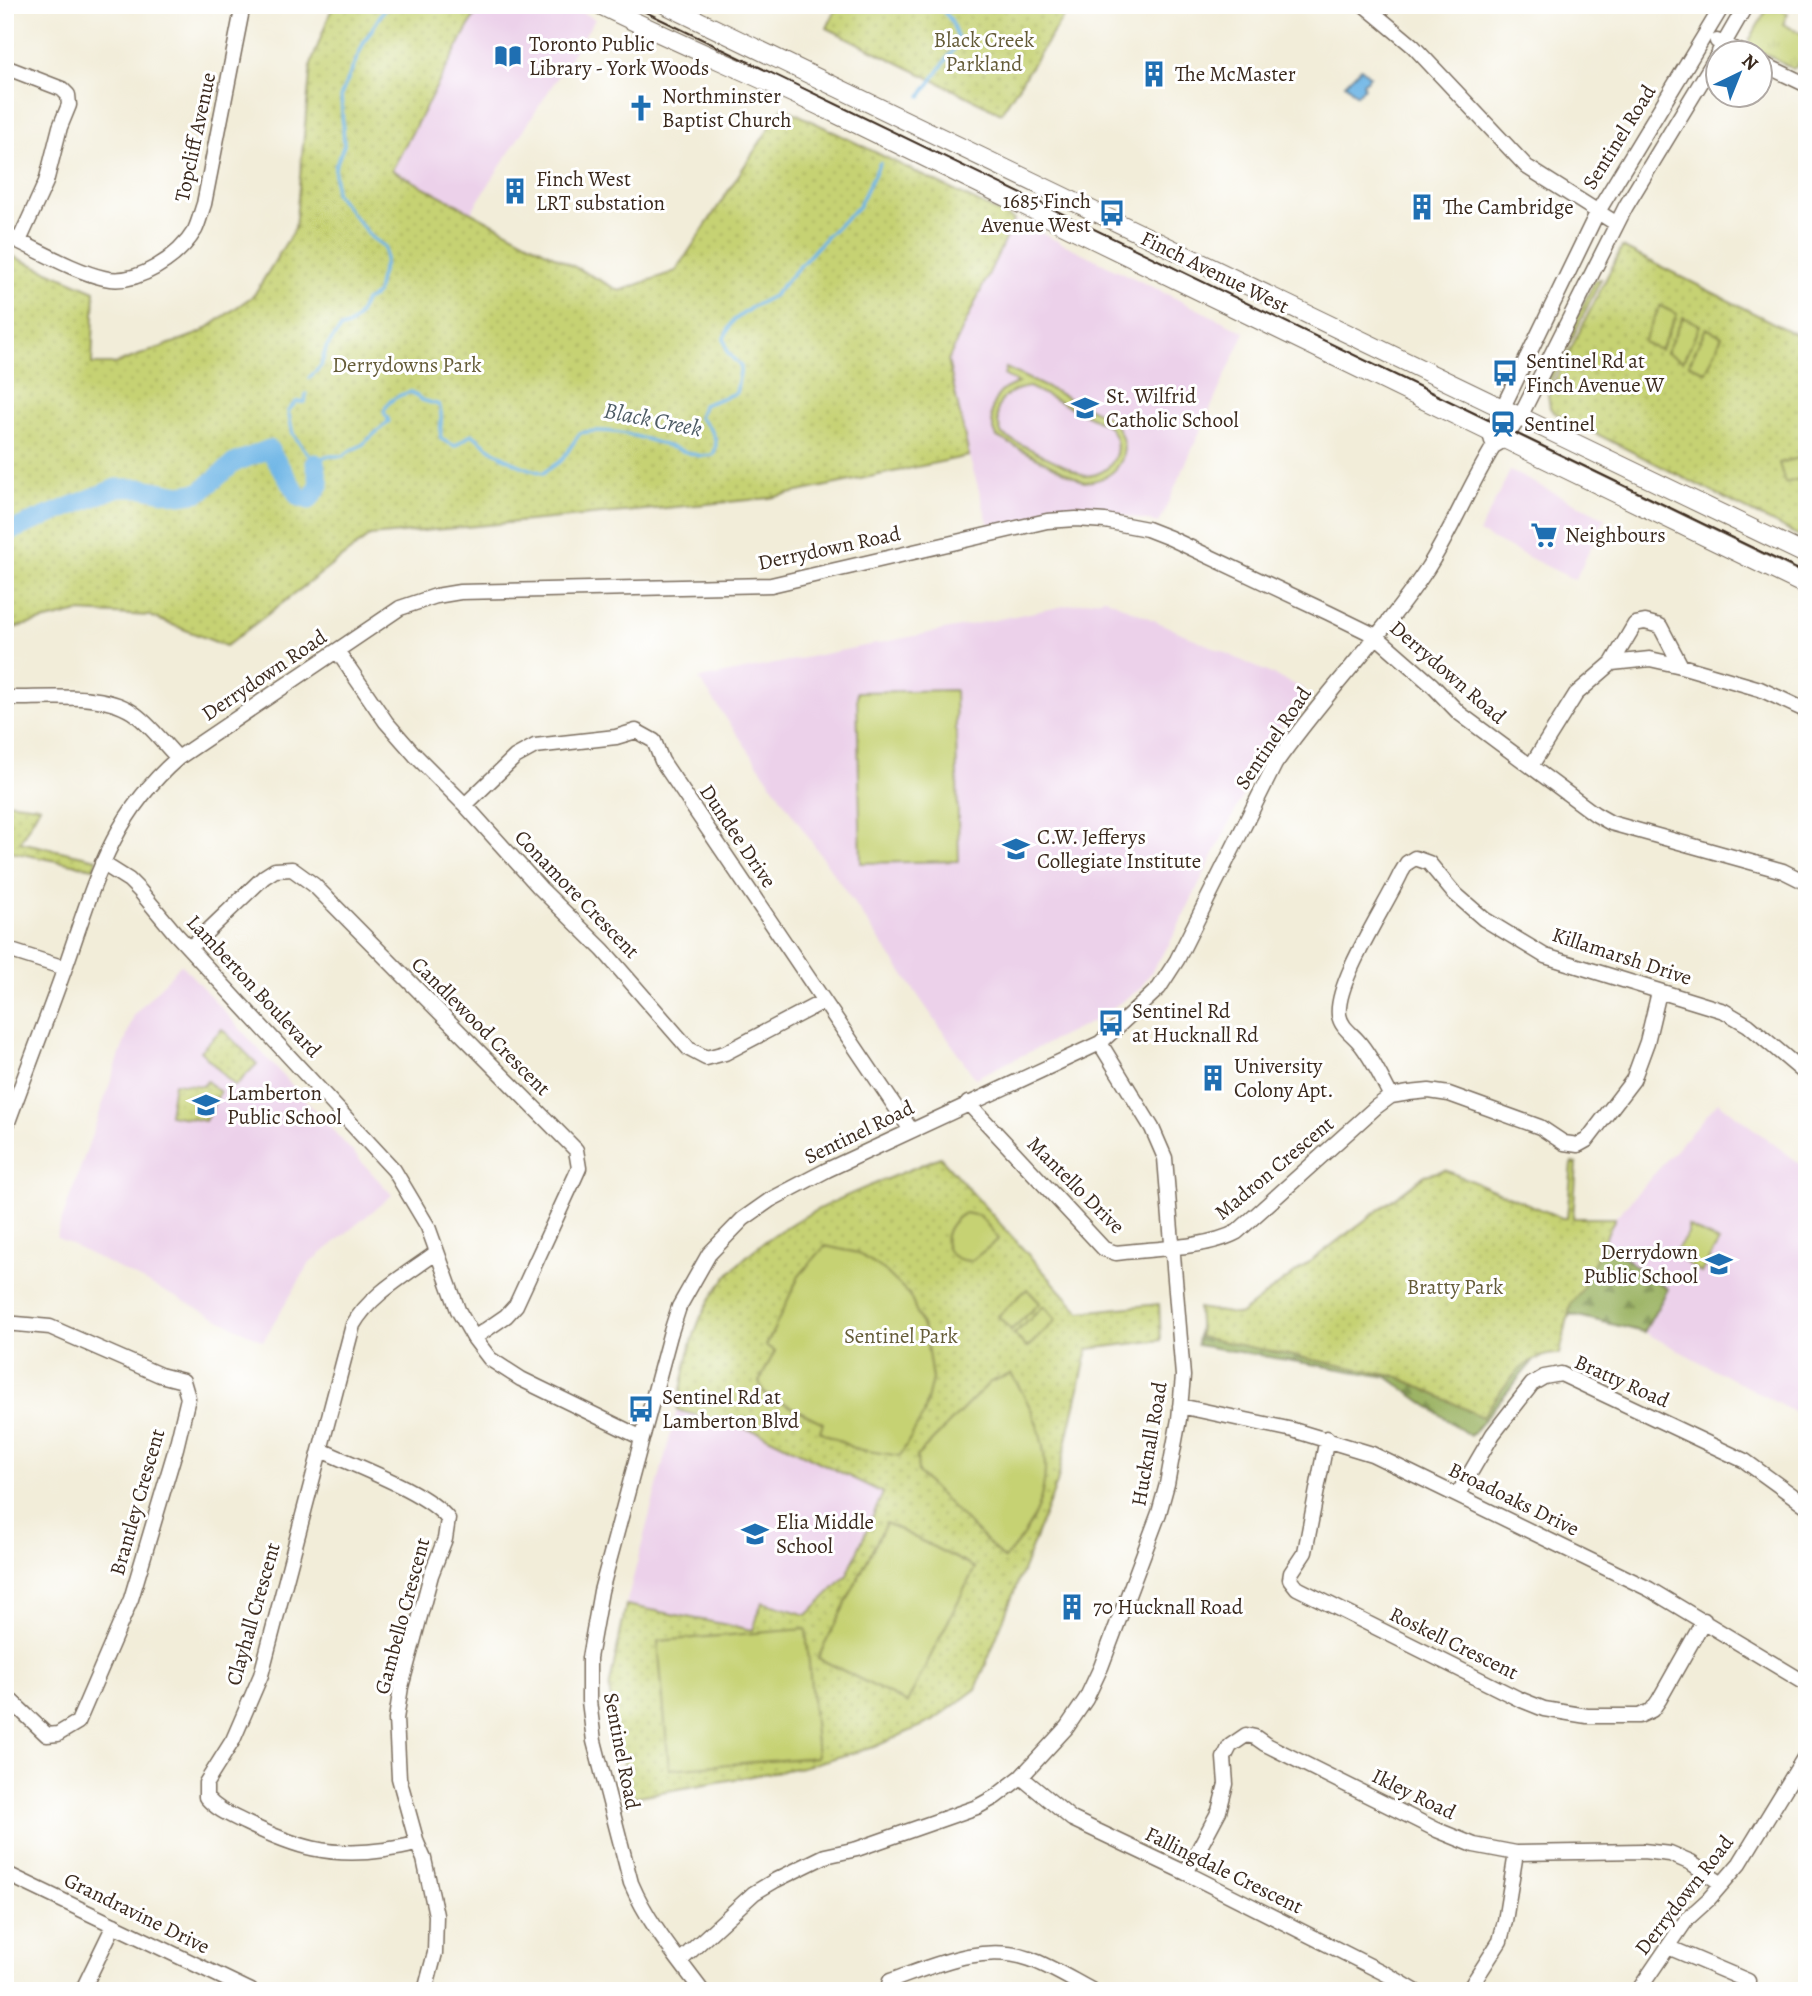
<svg xmlns="http://www.w3.org/2000/svg" width="1812" height="1996" font-family="Alegreya,serif">
<defs>
<pattern id="grass-tufts" width="24" height="20" patternUnits="userSpaceOnUse" patternTransform="scale(1.75)"><rect width="24" height="20" fill="#c6d273"/><path d="M3 7l-1-3M5 7V3M7 7l1-3M15 17l-1-3M17 17v-4M19 17l1-3" fill="none" stroke="#abb463"/></pattern>
<pattern id="forest-firs" width="22" height="20" patternUnits="userSpaceOnUse" patternTransform="scale(1.75)"><rect width="22" height="20" fill="#9cb465"/><path d="M5 1l3.5 6h-7zM16 11l3.5 6h-7z" fill="#809353"/></pattern>
<pattern id="park-dots" width="8" height="8" patternUnits="userSpaceOnUse" patternTransform="scale(1.75)"><rect width="8" height="8" fill="#c6d273"/><path d="M2 2h.1M6 6h.1" fill="none" stroke="#abb463" stroke-width="1.8" stroke-linecap="round"/></pattern>
</defs>
<rect width="100%" height="100%" fill="#fff"/>
<filter id="ink" filterUnits="userSpaceOnUse"><feTurbulence type="fractalNoise" baseFrequency=".0143" numOctaves="2"/><feDisplacementMap in="SourceGraphic" scale="14" xChannelSelector="R" yChannelSelector="G"/><feConvolveMatrix kernelMatrix="1 2 1 2 8 2 1 2 1" color-interpolation-filters="sRGB"/></filter>
<filter id="wash" filterUnits="userSpaceOnUse"><feTurbulence type="fractalNoise" baseFrequency=".00686" numOctaves="4" result="noise"/><feDisplacementMap in="SourceGraphic" scale="28" xChannelSelector="R" yChannelSelector="G"/><feGaussianBlur stdDeviation="1.57" result="paint"/><feColorMatrix in="noise" values="0 0 0 0 0 0 0 0 0 0 0 0 0 0 0 0 0 1.4 0 .05"/><feComposite in="paint" operator="in"/></filter>
<g filter="url(#wash)">
<rect width="100%" height="100%" fill="#f2edd9"/>
<path fill="#ecd1ea" d="M480,5h87l28,14 -124,193 -79,-42z
M1014,220l231,112 -86,191 -59,-13 -57,5 -53,14 -21,-73 -21,-96z
M1510,471l95,47 -30,62 -96,-47z
M1105,598l199,91 -41,66 -93,188 -30,46 -48,33 -117,56 -276,-399z
M181,964l211,231 -82,68 -47,78 -207,-104 78,-222z
M1718,1102l89,67v250l-163,-87 23,-43 -70,-51z
M677,1410l81,22 125,60 -36,83 -40,40 -45,-13 -8,28 -128,-25z"/>
<path fill="url(#grass-tufts)" stroke="#807e48" stroke-width="2" d="M1769,5l19,8 -5,11 24,12v29l-6,-2 -8,6 -42,-23 -2,-5z
M1601,279l-55,112 -4,-2 53,-109z"/>
<path fill="url(#forest-firs)" stroke="#6c6f42" stroke-width="2" d="M1530,1205l67,33 71,51 -24,43 -74,-18 -17,38 -20,9 -63,75 -83,-59 -190,-32 3,-27 39,5 246,-48z"/>
<path fill="url(#park-dots)" stroke="#807e48" stroke-width="2" d="M333,5h147l-88,165 228,121 56,-20 107,-164 231,113 -66,140 21,96 -199,42 -400,38 -144,110 -76,-30 -71,-4 -74,18v-377l90,38 -3,73h23l85,-31 54,-38 41,-67 16,-164z
M838,5h233l-70,108 -174,-85z
M1622,247l185,93v200l-252,-127 -5,-5 -2,-14z
M5,802l35,4 -20,36 77,17 -3,9 -89,-17z
M222,1029l35,35 -22,22 -35,-35z
M207,1081l13,11 -15,29 -36,-6 5,-32 29,3z
M940,1157l140,155 79,-8 2,36 -73,9 -31,134 -81,206 -43,32 -59,26 -72,20 -169,30 -15,-55 -9,-53 17,-84 127,25 9,-28 45,13 40,-40 36,-82 -125,-61 -81,-22c8,-38 13,-79 34,-112 48,-77 150,-107 229,-141z
M1572,1163l5,1 -4,54h42l-34,73 -10,12 -11,51c-38,-2 -58,37 -78,63l-83,-40 -199,-40 -2,-29 41,7 186,-140 20,-5 117,48h5z"/>
<path fill="#c6d273" stroke="#807e48" stroke-width="2" fill-rule="evenodd" d="M1660,306l17,8 -17,36 -17,-8z
M1683,317l17,8 -17,36 -17,-8z
M1706,328l16,8 -16,36 -17,-8z
M1006,368l104,50c27,29 12,62 -26,64l-87,-45c-7,-15 -9,-33 5,-46 4,-3 11,-6 16,-8l-14,-8zM1029,387l80,39c17,24 4,48 -24,50l-83,-41c-11,-28 -2,-43 27,-48z
M1807,456v21l-22,6 -6,-20z
M955,690l4,171 -98,2 -4,-171z
M965,1213l15,3 19,23 -28,22c-34,-1 -32,-35 -6,-48z
M1688,1226l31,16 -18,31 -20,-14 -5,-9 12,-16z
M825,1246l33,7 26,17 25,24 16,38 7,47 -8,35 -24,42 -45,-7 -35,-18 3,-8 -59,-30 -5,-11 16,-31 -9,-5 33,-70z
M1027,1289l13,14 -29,27 -13,-14z
M1044,1306l12,14 -29,28 -13,-14z
M1011,1374c44,66 49,125 -7,185l-86,-86 -1,-17 73,-74z
M886,1523l89,45 -68,135 -89,-45z
M806,1629l11,128 -148,12 -11,-128z"/>
<path fill="#6eb6e6" stroke="#547082" stroke-width="2" d="M1361,68l9,8 -7,7 1,5 -7,7 -12,-11z"/>
<g fill="none" stroke-linecap="round" stroke-linejoin="round">
<path stroke="#6eb6e6" stroke-width="3.5" d="M921,96l38,-54 -8,-22 -13,-15
M309,378l12,-12 5,-18 15,-20c15,-3 18,-14 24,-27 17,-7 11,-12 16,-26 4,-12 5,-15 4,-28l-14,-10 -36,-44v-26l9,-22 -3,-50 23,-53 23,-37
M306,394l-1,8h-9l-8,9 5,23 22,29 11,-7h17l5,-4 14,-7 27,-24 -5,-9c4,-13 15,-17 27,-20l11,8 17,5c5,12 0,22 2,34l14,7 17,-12c21,18 44,33 71,39l19,-13 18,-27c41,-9 82,14 121,23l12,-1c8,-15 -2,-27 -14,-37l4,-13 33,-12 5,-26 -13,-14 -4,-15 9,-17 19,-14 21,-11 54,-60 31,-29 22,-44"/>
<path stroke="#6eb6e6" stroke-width="19" d="M5,533l111,-45h27l37,7 20,-3 34,-29 35,-14 30,48 10,3 11,-15 -5,-22"/>
</g>
</g>
<g filter="url(#ink)">
<g fill="none" stroke-linecap="round" stroke-linejoin="round">
<g stroke="#7b6e5f" stroke-width="17">
<path id="minor" d="M1364,5l49,41 114,121 90,57
M1717,41l24,11
M1719,52l27,-47
M1759,62l48,23
M5,67l57,22 6,6 1,10 -9,22 -14,55 -27,59
M5,235c30,13 68,36 99,43 33,8 75,-21 91,-48 4,-8 6,-18 9,-26l39,-199
M1492,441l-2,-7 107,-221 126,-208
M338,652l48,70 29,33 50,50 75,83 63,62 86,99 17,9 19,-5 99,-52
M1612,663l38,-4 31,7 79,23 47,22
M5,698c38,1 95,-7 127,14 17,11 31,31 46,46
M1531,766l45,-72 36,-31 23,-39 10,-2 15,4 21,40
M465,805l50,-48 20,-11 81,-9 20,-6 18,10 8,20 249,369
M102,863l27,17 11,11 35,42 219,237 34,57 30,83 16,28 16,21 31,20 121,59
M190,948l74,-71 11,-7 17,-1 22,16 262,265 3,18 -4,9 -59,128 -10,11 -32,22
M5,949l60,19
M1391,1096c-10,-18 -19,-39 -33,-55 -7,-8 -17,-14 -19,-26 -4,-33 47,-109 62,-142l6,-10 8,-5 14,5 24,29 31,27 61,37 179,55 24,14 59,50
M968,1103l136,146 12,4c34,-4 92,-5 121,-21l139,-125 15,-11 18,-3 20,-2 20,3 91,33 24,16 14,2 9,-5 46,-60 14,-38 12,-50
M5,1130c20,-55 41,-109 61,-165 28,-80 44,-148 112,-207l222,-150 36,-12 24,-4 311,-7 276,-64 29,-2 29,2 42,8 23,9 159,75 47,23 56,49 27,28 136,101 16,9 172,48 24,12
M5,1323l45,4 110,48 23,6 5,17 -12,50 -45,151 -53,123 -20,12 -11,1 -42,-40
M1180,1406l113,24 79,24 277,135 158,95
M1327,1438l-22,114 -14,21 -1,6 7,9 222,111 25,10 43,7h52l13,-6 7,-10 45,-80
M321,1450c32,15 107,42 127,69l-3,20 -14,36 -30,112 -5,32 3,59 18,65 7,16 12,56 -1,38 -10,38
M1458,1494l35,-60 39,-50 12,-7 17,-3 184,87 62,45
M1021,1777l51,42 114,54 202,102 27,16
M417,1843c-10,4 -21,5 -32,7 -55,8 -90,-3 -139,-27 -16,-8 -29,-13 -40,-26v-14l27,-43 28,-65 92,-350c17,-31 56,-52 84,-73
M5,1873l246,118
M1186,1873l33,-62 7,-27 -2,-26 6,-12 16,-11 9,2 10,7 172,86 37,15 42,8 127,-2 27,3 21,9 31,21
M1668,1947l80,34
M680,1961l74,-68 22,-13 49,-24 32,-7 120,-42 18,-10 26,-20 46,-50 19,-28 15,-32 58,-154 8,-29 12,-65 4,-43 -18,-218 -13,-30 -52,-85
M82,1991l32,-66
M702,1991c-26,-35 -54,-68 -71,-108l-37,-142 -5,-40v-43l12,-67 69,-256 9,-28 30,-53 34,-35 27,-19 57,-30 273,-127 59,-55 18,-28 98,-196c47,-68 106,-126 152,-195 25,-39 42,-83 67,-123l10,-6 17,-25 105,-209 91,-150
M887,1991l3,-10c43,-15 93,-39 140,-22 22,8 42,21 63,32
M1468,1991l32,-50 5,-20 11,-68
M1638,1991l49,-72 21,-19 32,-37 67,-110"/>
</g>
<g stroke="#7b6e5f" stroke-width="20">
<path id="major" d="M600,5c76,38 156,70 232,107 325,158 649,317 975,474
M666,5c381,183 762,365 1141,550"/>
</g>
<use href="#minor" stroke="#fff" stroke-width="14"/>
<use href="#major" stroke="#fff" stroke-width="18"/>
<path stroke="#3b2a1e" stroke-width="2" d="M631,5l1176,569"/>
</g>
</g>
<defs>
<g id="library-bare" transform="scale(2.1)"><path d="M-6-4Q-3-5.5-.7-3.5V5Q-3 3-6 4ZM6-4Q3-5.5 .7-3.5V5Q3 3 6 4Z" fill="#1f6fb2" stroke="#fff" stroke-width="2.5" paint-order="stroke"/></g>
<g id="building-bare" transform="scale(2.1)"><path d="M-4-6H4V6H1V3H-1V6H-4ZM-2.5-4.3h1.7v1.8h-1.7ZM.8-4.3h1.7v1.8H.8ZM-2.5-1h1.7V.8h-1.7ZM.8-1h1.7V.8H.8Z" fill="#1f6fb2" stroke="#fff" stroke-width="2.5" paint-order="stroke"/></g>
<g id="church-bare" transform="scale(2.1)"><path d="M-1.2-6h2.4v3.5h3.3v2.4h-3.3V6h-2.4V-.1h-3.3v-2.4h3.3Z" fill="#1f6fb2" stroke="#fff" stroke-width="2.5" paint-order="stroke"/></g>
<g id="bus-bare" transform="scale(2.1)"><path d="M-5-6H5V4H4V6H2V4H-2V6H-4V4H-5ZM-3.5-4V0h7V-4ZM-3.5 1.2v1.5H-2V1.2ZM2 1.2v1.5H3.5V1.2Z" fill="#1f6fb2" stroke="#fff" stroke-width="2.5" paint-order="stroke"/></g>
<g id="school-bare" transform="scale(2.1)"><path d="M0-5L7-2L0 1L-7-2ZM-4 1L0 2.5L4 1V4Q0 6-4 4Z" fill="#1f6fb2" stroke="#fff" stroke-width="2.5" paint-order="stroke"/></g>
<g id="station-bare" transform="scale(2.1)"><path d="M-3-6H3Q5-6 5-4V2Q5 4 3 4L4.5 6H3L1.5 4h-3L-3 6H-4.5L-3 4Q-5 4-5 2V-4Q-5-6-3-6ZM-3.5-4v3h7v-3ZM-3.5 1v1.5H-2V1ZM2 1v1.5H3.5V1Z" fill="#1f6fb2" stroke="#fff" stroke-width="2.5" paint-order="stroke"/></g>
<g id="supermarket-bare" transform="scale(2.1)"><path d="M-6-5.5h2.5l.6 2H6L4.5 2H-2.5L-4.4-4H-6ZM-1.5 3.2a1.3 1.3 0 1 0 .1 0ZM3 3.2a1.3 1.3 0 1 0 .1 0Z" fill="#1f6fb2" stroke="#fff" stroke-width="2.5" paint-order="stroke"/></g>
</defs>
<g fill-rule="evenodd">
<use href="#library-bare" x="508" y="56"/>
<use href="#building-bare" x="1154" y="74"/>
<use href="#church-bare" x="641" y="108"/>
<use href="#building-bare" x="515" y="191"/>
<use href="#building-bare" x="1422" y="207"/>
<use href="#bus-bare" x="1112" y="213"/>
<use href="#bus-bare" x="1505" y="373"/>
<use href="#school-bare" x="1085" y="408"/>
<use href="#station-bare" x="1503" y="424"/>
<use href="#supermarket-bare" x="1544" y="535"/>
<use href="#school-bare" x="1016" y="849"/>
<use href="#bus-bare" x="1111" y="1023"/>
<use href="#building-bare" x="1213" y="1078"/>
<use href="#school-bare" x="206" y="1105"/>
<use href="#school-bare" x="1719" y="1264"/>
<use href="#bus-bare" x="641" y="1409"/>
<use href="#school-bare" x="755" y="1534"/>
<use href="#building-bare" x="1072" y="1607"/>
</g>
<g text-anchor="middle" stroke-width="6" stroke-linejoin="round" paint-order="stroke">
<g font-size="21" fill="#655c38" stroke="#fff">
<text x="984" y="47">Black Creek<tspan x="984" dy="24">Parkland</tspan></text>
<text x="407" y="372">Derrydowns Park</text>
<text x="1455" y="1294">Bratty Park</text>
<text x="901" y="1343">Sentinel Park</text>
</g>
<g font-size="21" fill="#3b2a1e" stroke="#fff" text-anchor="start">
<text x="529" y="51">Toronto Public<tspan x="529" dy="24">Library - York Woods</tspan></text>
<text x="1175" y="81">The McMaster</text>
<text x="662" y="103">Northminster<tspan x="662" dy="24">Baptist Church</tspan></text>
<text x="536" y="186">Finch West<tspan x="536" dy="24">LRT substation</tspan></text>
<text x="1091" y="208" text-anchor="end">1685 Finch<tspan x="1091" dy="24">Avenue West</tspan></text>
<text x="1443" y="214">The Cambridge</text>
<text x="1526" y="368">Sentinel Rd at<tspan x="1526" dy="24">Finch Avenue W</tspan></text>
<text x="1106" y="403">St. Wilfrid<tspan x="1106" dy="24">Catholic School</tspan></text>
<text x="1524" y="431">Sentinel</text>
<text x="1565" y="542">Neighbours</text>
<text x="1037" y="844">C.W. Jefferys<tspan x="1037" dy="24">Collegiate Institute</tspan></text>
<text x="1132" y="1018">Sentinel Rd<tspan x="1132" dy="24">at Hucknall Rd</tspan></text>
<text x="1234" y="1073">University<tspan x="1234" dy="24">Colony Apt.</tspan></text>
<text x="227" y="1100">Lamberton<tspan x="227" dy="24">Public School</tspan></text>
<text x="1698" y="1259" text-anchor="end">Derrydown<tspan x="1698" dy="24">Public School</tspan></text>
<text x="662" y="1404">Sentinel Rd at<tspan x="662" dy="24">Lamberton Blvd</tspan></text>
<text x="776" y="1529">Elia Middle<tspan x="776" dy="24">School</tspan></text>
<text x="1093" y="1614">70 Hucknall Road</text>
</g>
<g font-size="21" fill="#3b2a1e" stroke="#fff">
<text transform="translate(195 137) rotate(-78)" y="7">Topcliff Avenue</text>
<text transform="translate(1619 137) rotate(-58)" y="7">Sentinel Road</text>
<text transform="translate(1215 272) rotate(26)" y="7">Finch Avenue West</text>
<text transform="translate(829 548) rotate(-12)" y="7">Derrydown Road</text>
<text transform="translate(1448 672) rotate(41)" y="7">Derrydown Road</text>
<text transform="translate(264 675) rotate(-34)" y="7">Derrydown Road</text>
<text transform="translate(1273 738) rotate(-56)" y="7">Sentinel Road</text>
<text transform="translate(738 836) rotate(56)" y="7">Dundee Drive</text>
<text transform="translate(577 894) rotate(46)" y="7">Conamore Crescent</text>
<text transform="translate(1622 956) rotate(18)" y="7">Killamarsh Drive</text>
<text transform="translate(254 986) rotate(47)" y="7">Lamberton Boulevard</text>
<text transform="translate(481 1026) rotate(45)" y="7">Candlewood Crescent</text>
<text transform="translate(859 1132) rotate(-26)" y="7">Sentinel Road</text>
<text transform="translate(1274 1168) rotate(-40)" y="7">Madron Crescent</text>
<text transform="translate(1076 1185) rotate(45)" y="7">Mantello Drive</text>
<text transform="translate(1622 1381) rotate(24)" y="7">Bratty Road</text>
<text transform="translate(1149 1444) rotate(-80)" y="7">Hucknall Road</text>
<text transform="translate(1514 1499) rotate(26)" y="7">Broadoaks Drive</text>
<text transform="translate(137 1502) rotate(-74)" y="7">Brantley Crescent</text>
<text transform="translate(253 1614) rotate(-74)" y="7">Clayhall Crescent</text>
<text transform="translate(402 1616) rotate(-75)" y="7">Gambello Crescent</text>
<text transform="translate(1454 1643) rotate(26)" y="7">Roskell Crescent</text>
<text transform="translate(622 1751) rotate(79)" y="7">Sentinel Road</text>
<text transform="translate(1414 1794) rotate(26)" y="7">Ikley Road</text>
<text transform="translate(1224 1870) rotate(26)" y="7">Fallingdale Crescent</text>
<text transform="translate(1684 1895) rotate(-52)" y="7">Derrydown Road</text>
<text transform="translate(137 1913) rotate(26)" y="7">Grandravine Drive</text>
</g>
<g font-size="23" font-style="italic" fill="#4d5b64" stroke="#fff">
<text transform="translate(653 419) rotate(11)" y="8">Black Creek</text>
</g>
</g>
<rect width="1812" height="1996" fill="none" stroke="#fff" stroke-width="28"/>
<g transform="translate(1739 74) rotate(43)"><circle r="33" fill="#ffffff" stroke="#b1aaa5" stroke-width="2"/>
<path d="M0-5L12 26L0 18L-12 26Z" fill="#1f6fb2"/>
<text y="-10" font-size="19" font-weight="bold" text-anchor="middle" fill="#3b2a1e">N</text>
</g>
</svg>
